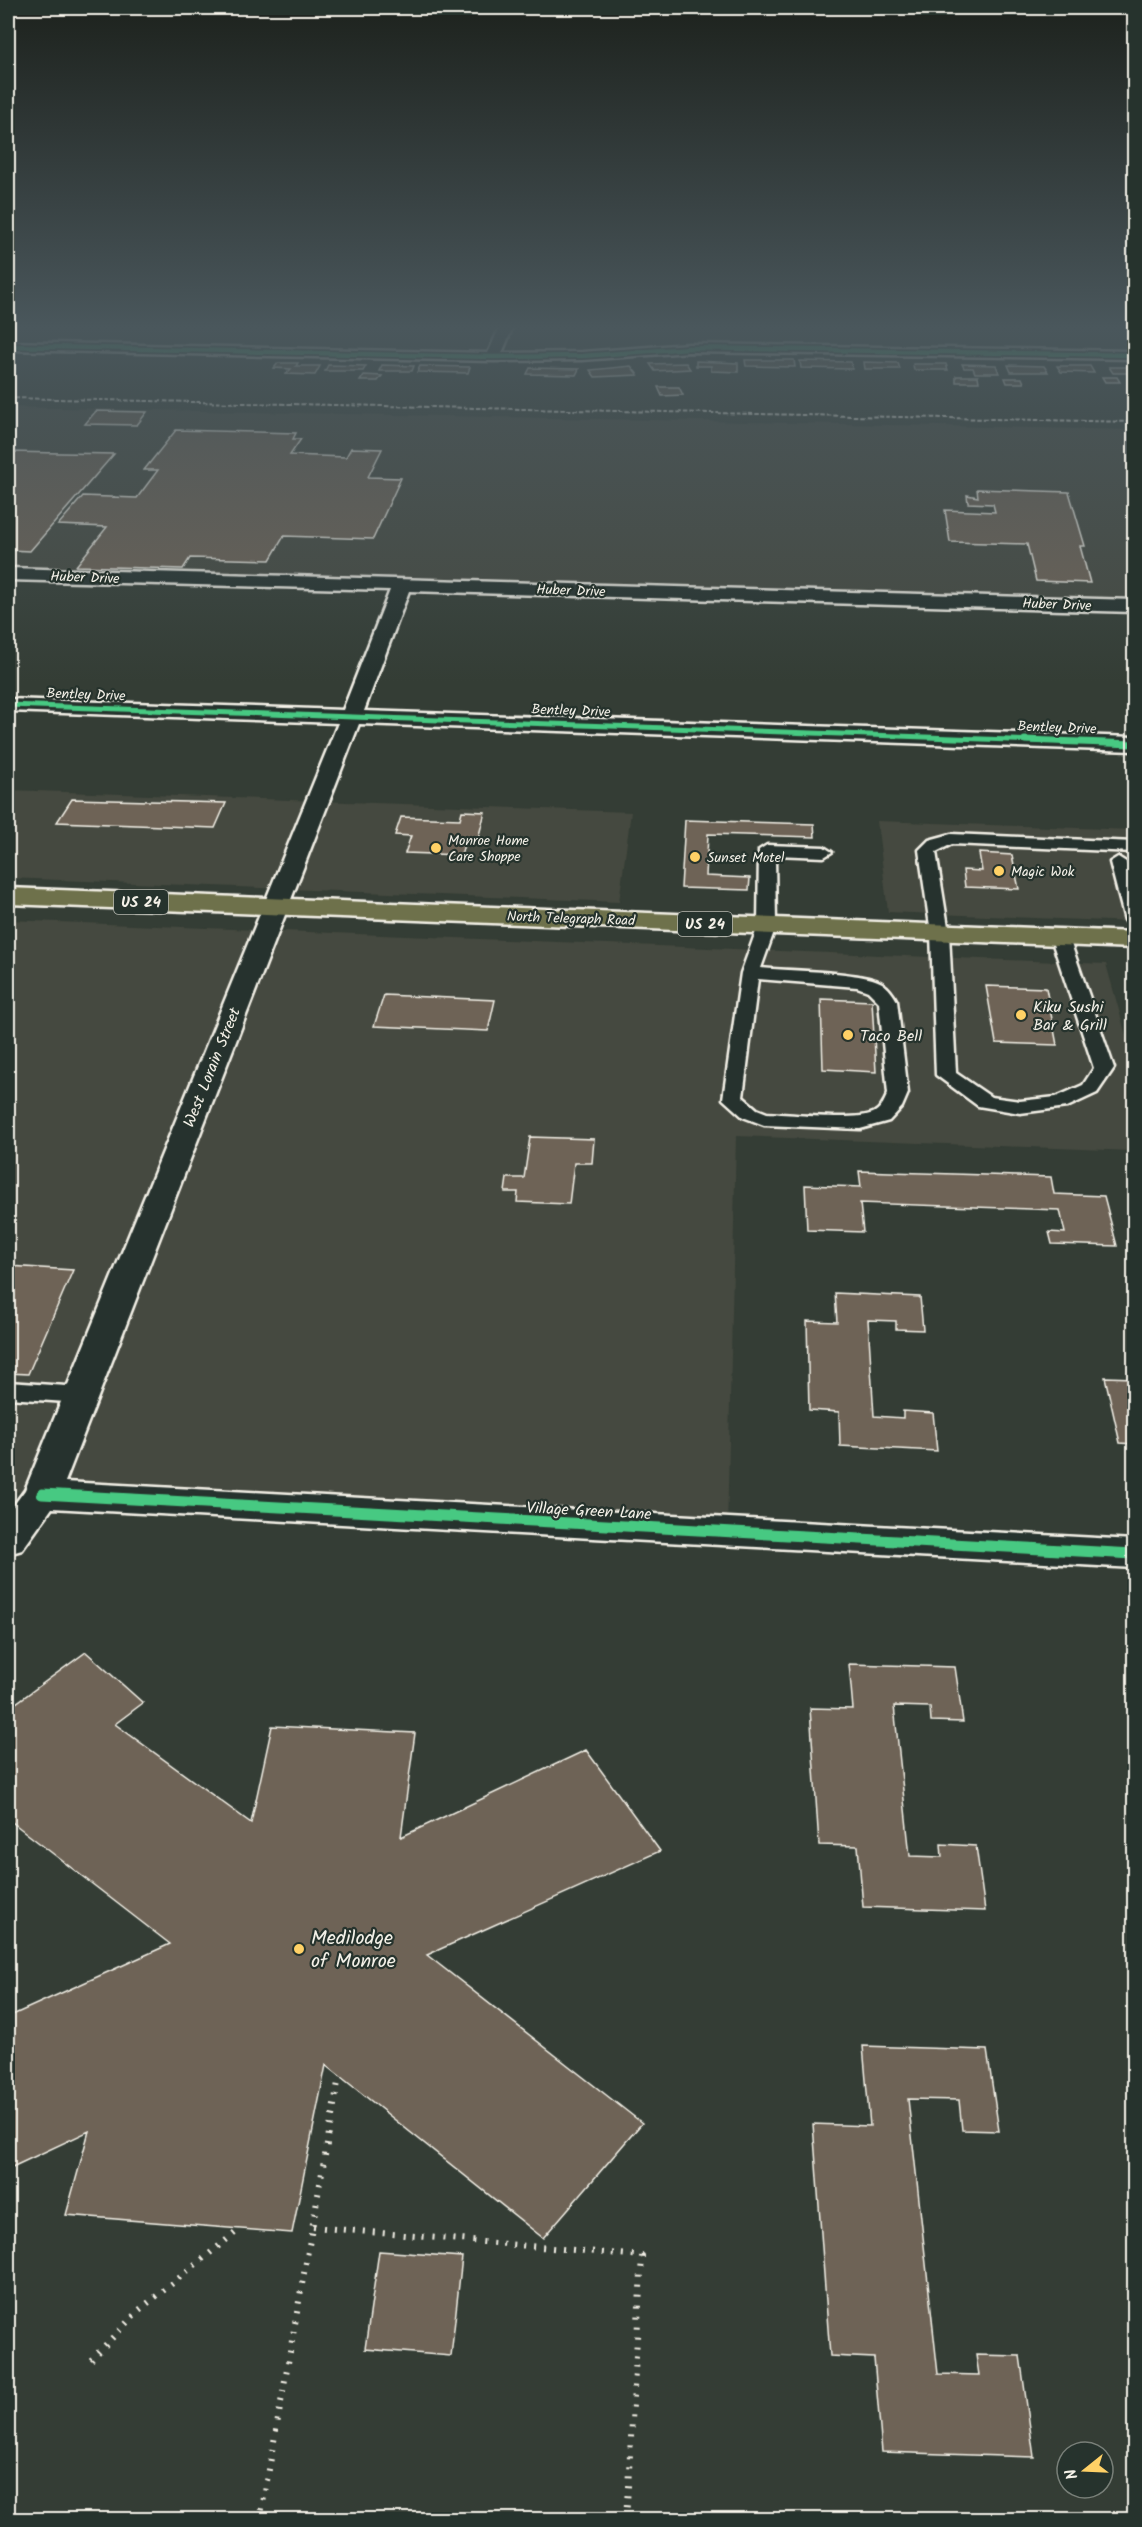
<svg xmlns="http://www.w3.org/2000/svg" width="1142" height="2527" font-family="Kalam,sans-serif">
<rect width="100%" height="100%" fill="#343d35"/>
<filter id="ink" filterUnits="userSpaceOnUse"><feTurbulence type="fractalNoise" baseFrequency=".0167" numOctaves="2"/><feDisplacementMap in="SourceGraphic" scale="12" xChannelSelector="R" yChannelSelector="G"/><feConvolveMatrix kernelMatrix="1 2 1 2 8 2 1 2 1" color-interpolation-filters="sRGB"/></filter>
<g filter="url(#ink)">
<path fill="#45493f" d="M8,407l1126,23v176l-1126,-32z
M8,790l623,22 -12,90 -611,-24z
M877,821l257,9v92l-246,-10z
M8,920l1098,44 28,100v87l-398,-15 -9,395 -719,-40z"/>
<path fill="#6e6457" stroke="#f4f1e8" stroke-width="1.5" d="M745,360h49l1,7 -49,-1z
M696,361l42,2v9l-27,-1v-5h-15z
M800,361l51,1 1,7 -51,-1z
M864,362l34,1 2,6h-35z
M278,363h20l-2,3h24l-5,9 -29,-1 5,-5 -17,-1z
M686,363l4,6 -35,2 -5,-7z
M913,364h33l2,6h-34z
M962,364l34,1 3,8h-24l-2,-5h-9z
M328,365l38,1 -3,5h-38z
M382,365l32,1 -2,5h-33z
M1008,365l36,1 4,6h-37z
M420,366l50,1 -2,6 -51,-1z
M631,366l7,9 -43,2 -5,-7z
M1057,366h33l4,7 -33,-1z
M1109,367h25v6h-21z
M530,368l49,1 -3,6 -49,-1z
M364,375l18,1 -4,5h-18z
M956,376h22l1,6h-23z
M1102,377h15l3,5h-15z
M1005,378h17l2,5h-17z
M658,387h21l4,8 -21,1z
M96,411l51,1 -10,13 -52,-1z
M176,430l120,3 -3,6h8l-11,16 56,2 5,-9 31,1 -14,28 33,1 -28,61 -89,-3 -14,24 -80,-2 -7,11 -107,-3 31,-39 -49,-2 25,-29 54,2 21,-28h-14z
M8,452l106,2 -84,97 -22,-1z
M977,489l92,3 16,54h-5l10,37 -54,-2 -9,-37 -77,-2 -5,-32 50,2 -2,-8 -25,-1 -1,-8 11,2z
M72,799l154,4 -11,25 -158,-6z
M462,811l23,1 -7,27 -12,-1 -5,17 -56,-2 6,-17 -16,-1 6,-18 59,2z
M685,820l129,4 1,13 -107,-3 -2,42 44,2 -1,12 -68,-2z
M979,853l33,2 7,34 -54,-2 -2,-17 19,1z
M986,986l60,2 11,57 -61,-2z
M384,995l111,5 -7,31 -114,-5z
M821,999l51,2 4,71 -53,-3z
M530,1137l64,2 -2,24h-18l-5,41 -52,-2 1,-10h-13l2,-14h17z
M859,1171l192,6 3,17 50,2 13,50 -65,-2 -3,-12 16,1 -5,-23 -200,-7 3,29 -56,-2 -2,-45 56,2z
M8,1266l65,4 -45,104 -20,-1z
M835,1293l85,4 3,33 -27,-1v-8l-28,-1 6,96 29,2v-7l30,2 4,38 -97,-5 -1,-34 -30,-2 -2,-89 30,1z
M1105,1377l29,1v66l-14,-1z
M86,1652l57,51 -28,21 136,99 21,-97 143,7 -14,104 185,-87 74,101 -233,104 215,168 -99,115 -217,-173 -34,168 -226,-18 23,-84 -81,38v-152l162,-73 -162,-125v-110z
M849,1664l106,3 8,55 -32,-1 -1,-14 -36,-1 16,150 32,1 -1,-13 35,2 9,65 -122,-4 -5,-61 -39,-1 -9,-137 43,1z
M863,2046l124,4 12,81 -37,-1 -3,-30 -51,-1 30,275 41,1 -3,-20 44,1 14,101 -152,-5 -8,-94 -44,-2 -17,-232 57,2z
M379,2251l83,6 -11,99 -86,-7z"/>
<g fill="none" stroke-linecap="round" stroke-linejoin="round">
<g stroke="#f4f1e8" stroke-width="5">
<path id="service" d="M951,834l183,8v10l-182,-8 -16,8 13,81 7,140 35,24 29,4 36,-4 27,-12 11,-17 -43,-130 3,-4h12l3,4 45,130 -17,25 -30,14 -47,6 -42,-7 -42,-31 -5,-142 -12,-83 10,-10z
M767,845l57,2 8,5 -8,5 -49,-2 1,71 -15,42c26,3 102,3 121,15 6,4 12,12 15,18l11,92 -6,14 -13,14 -29,8 -96,-4 -21,-8 -20,-18 18,-126 17,-47 1,-76zM758,979l99,8 11,4 11,11 9,91c-3,7 -6,15 -13,19 -16,10 -86,2 -108,1l-10,-4 -14,-12z
M1118,857l8,5 8,29v34l-6,-1 -3,-4 -15,-58z
M8,1382l73,5 9,2 3,6 -3,6 -9,2 -73,-5z"/>
</g>
<g stroke="#f4f1e8" stroke-width="5">
<path id="minor" d="M499,329h13l-10,24 80,-1 107,-8 445,7v8l-445,-7 -107,8 -89,1 -485,-11v-8l480,11z
M1128,329h6v5l-5,-1z
M8,568l1126,32v12l-725,-21 -45,120 770,26v14l-775,-27 -294,758 1069,58v28l-1082,-60 -30,42 -14,4v-41l17,-23 313,-767 -330,-12v-12l335,11 47,-120 -382,-10z"/>
</g>
<g stroke="#f4f1e8" stroke-width="5">
<path id="primary" d="M8,888l1126,44v16l-1126,-44z"/>
</g>
<path stroke="#f4f1e8" stroke-width="6" stroke-dasharray="2 8" stroke-linecap="butt" d="M313,2227l329,29 -16,264
M91,2360l48,-50 101,-81
M260,2520l79,-443"/>
<use href="#service" fill="#26332d" fill-rule="evenodd"/>
<use href="#minor" fill="#26332d" fill-rule="evenodd"/>
<use href="#primary" fill="#6e714b" fill-rule="evenodd"/>
<path stroke="#f4f1e8" stroke-width="2" stroke-dasharray="4.5 2" stroke-linecap="butt" d="M8,398l1126,24"/>
<g stroke="#26332d" stroke-width="6">
<path id="cycleway-far3" d="M8,346l485,11 89,-1 107,-8 445,7"/>
</g>
<g stroke="#26332d" stroke-width="8">
<path id="cycleway-far2" d="M8,705l1061,37"/>
</g>
<g stroke="#26332d" stroke-width="10">
<path id="cycleway-far1" d="M1025,740l109,4"/>
</g>
<g stroke="#26332d" stroke-width="15">
<path id="cycleway" d="M42,1494l1092,60"/>
</g>
<use href="#cycleway-far3" stroke="#46c982" stroke-width="4.5"/>
<use href="#cycleway-far2" stroke="#46c982" stroke-width="5"/>
<use href="#cycleway-far1" stroke="#46c982" stroke-width="7"/>
<use href="#cycleway" stroke="#46c982" stroke-width="11"/>
</g>
</g>
<linearGradient id="sky" x2="0" y2="1"><stop stop-color="#1d221d"/><stop offset="0.48" stop-color="#4a575c"/><stop offset="1" stop-color="#4a575c" stop-opacity="0"/></linearGradient>
<rect width="1142" height="682" fill="url(#sky)"/>
<g fill="#ffd166" stroke="#26332d" stroke-width="2">
<circle cx="436" cy="848" r="6"/>
<circle cx="695" cy="857" r="6"/>
<circle cx="999" cy="871" r="6"/>
<circle cx="1021" cy="1015" r="6"/>
<circle cx="848" cy="1035" r="6"/>
<circle cx="299" cy="1949" r="6"/>
</g>
<g text-anchor="middle" stroke-width="4.5" stroke-linejoin="round" paint-order="stroke">
<g font-size="14" fill="#f4f1e8" stroke="#26332d">
<text transform="translate(85 577) rotate(2)" y="5">Huber Drive</text>
<text transform="translate(571 590) rotate(2)" y="5">Huber Drive</text>
<text transform="translate(1057 604) rotate(2)" y="5">Huber Drive</text>
<text transform="translate(86 694) rotate(2)" y="5">Bentley Drive</text>
<text transform="translate(571 710) rotate(2)" y="5">Bentley Drive</text>
<text transform="translate(1057 727) rotate(2)" y="5">Bentley Drive</text>
<text transform="translate(571 918) rotate(2)" y="5">North Telegraph Road</text>
</g>
<g font-size="14" fill="#f4f1e8" stroke="#26332d" text-anchor="start">
<text x="448" y="845">Monroe Home<tspan x="448" dy="16">Care Shoppe</tspan></text>
<text x="707" y="862">Sunset Motel</text>
<text x="1011" y="876">Magic Wok</text>
</g>
<g fill="#26332d" stroke="#b6b8b0" stroke-width="1.5">
<rect x="114" y="890" width="54" height="24" rx="4.5"/>
<rect x="678" y="912" width="54" height="24" rx="4.5"/>
</g>
<g font-size="15" font-weight="bold" fill="#f4f1e8">
<text x="141" y="907">US 24</text>
<text x="705" y="929">US 24</text>
</g>
<g font-size="16" fill="#f4f1e8" stroke="#26332d" text-anchor="start">
<text x="1033" y="1012">Kiku Sushi<tspan x="1033" dy="18">Bar &amp; Grill</tspan></text>
<text x="860" y="1041">Taco Bell</text>
</g>
<g font-size="16" fill="#f4f1e8" stroke="#26332d">
<text transform="translate(211 1067) rotate(-68)" y="6">West Lorain Street</text>
<text transform="translate(589 1510) rotate(3)" y="6">Village Green Lane</text>
</g>
<g font-size="20" fill="#f4f1e8" stroke="#26332d" text-anchor="start">
<text x="311" y="1944">Medilodge<tspan x="311" dy="23">of Monroe</tspan></text>
</g>
</g>
<rect width="1142" height="2527" fill="none" stroke="#26332d" stroke-width="30"/>
<rect x="15" y="15" width="1112" height="2497" fill="none" stroke="#f4f1e8" stroke-width="2" filter="url(#ink)"/>
<g transform="translate(1085 2470) rotate(252)"><circle r="28" fill="#26332d" stroke="#787f78" stroke-width="1.5"/>
<path d="M0-4.5L10 22L0 15L-10 22Z" fill="#ffd166"/>
<text y="-9" font-size="16" font-weight="bold" text-anchor="middle" fill="#f4f1e8">N</text>
</g>
</svg>
